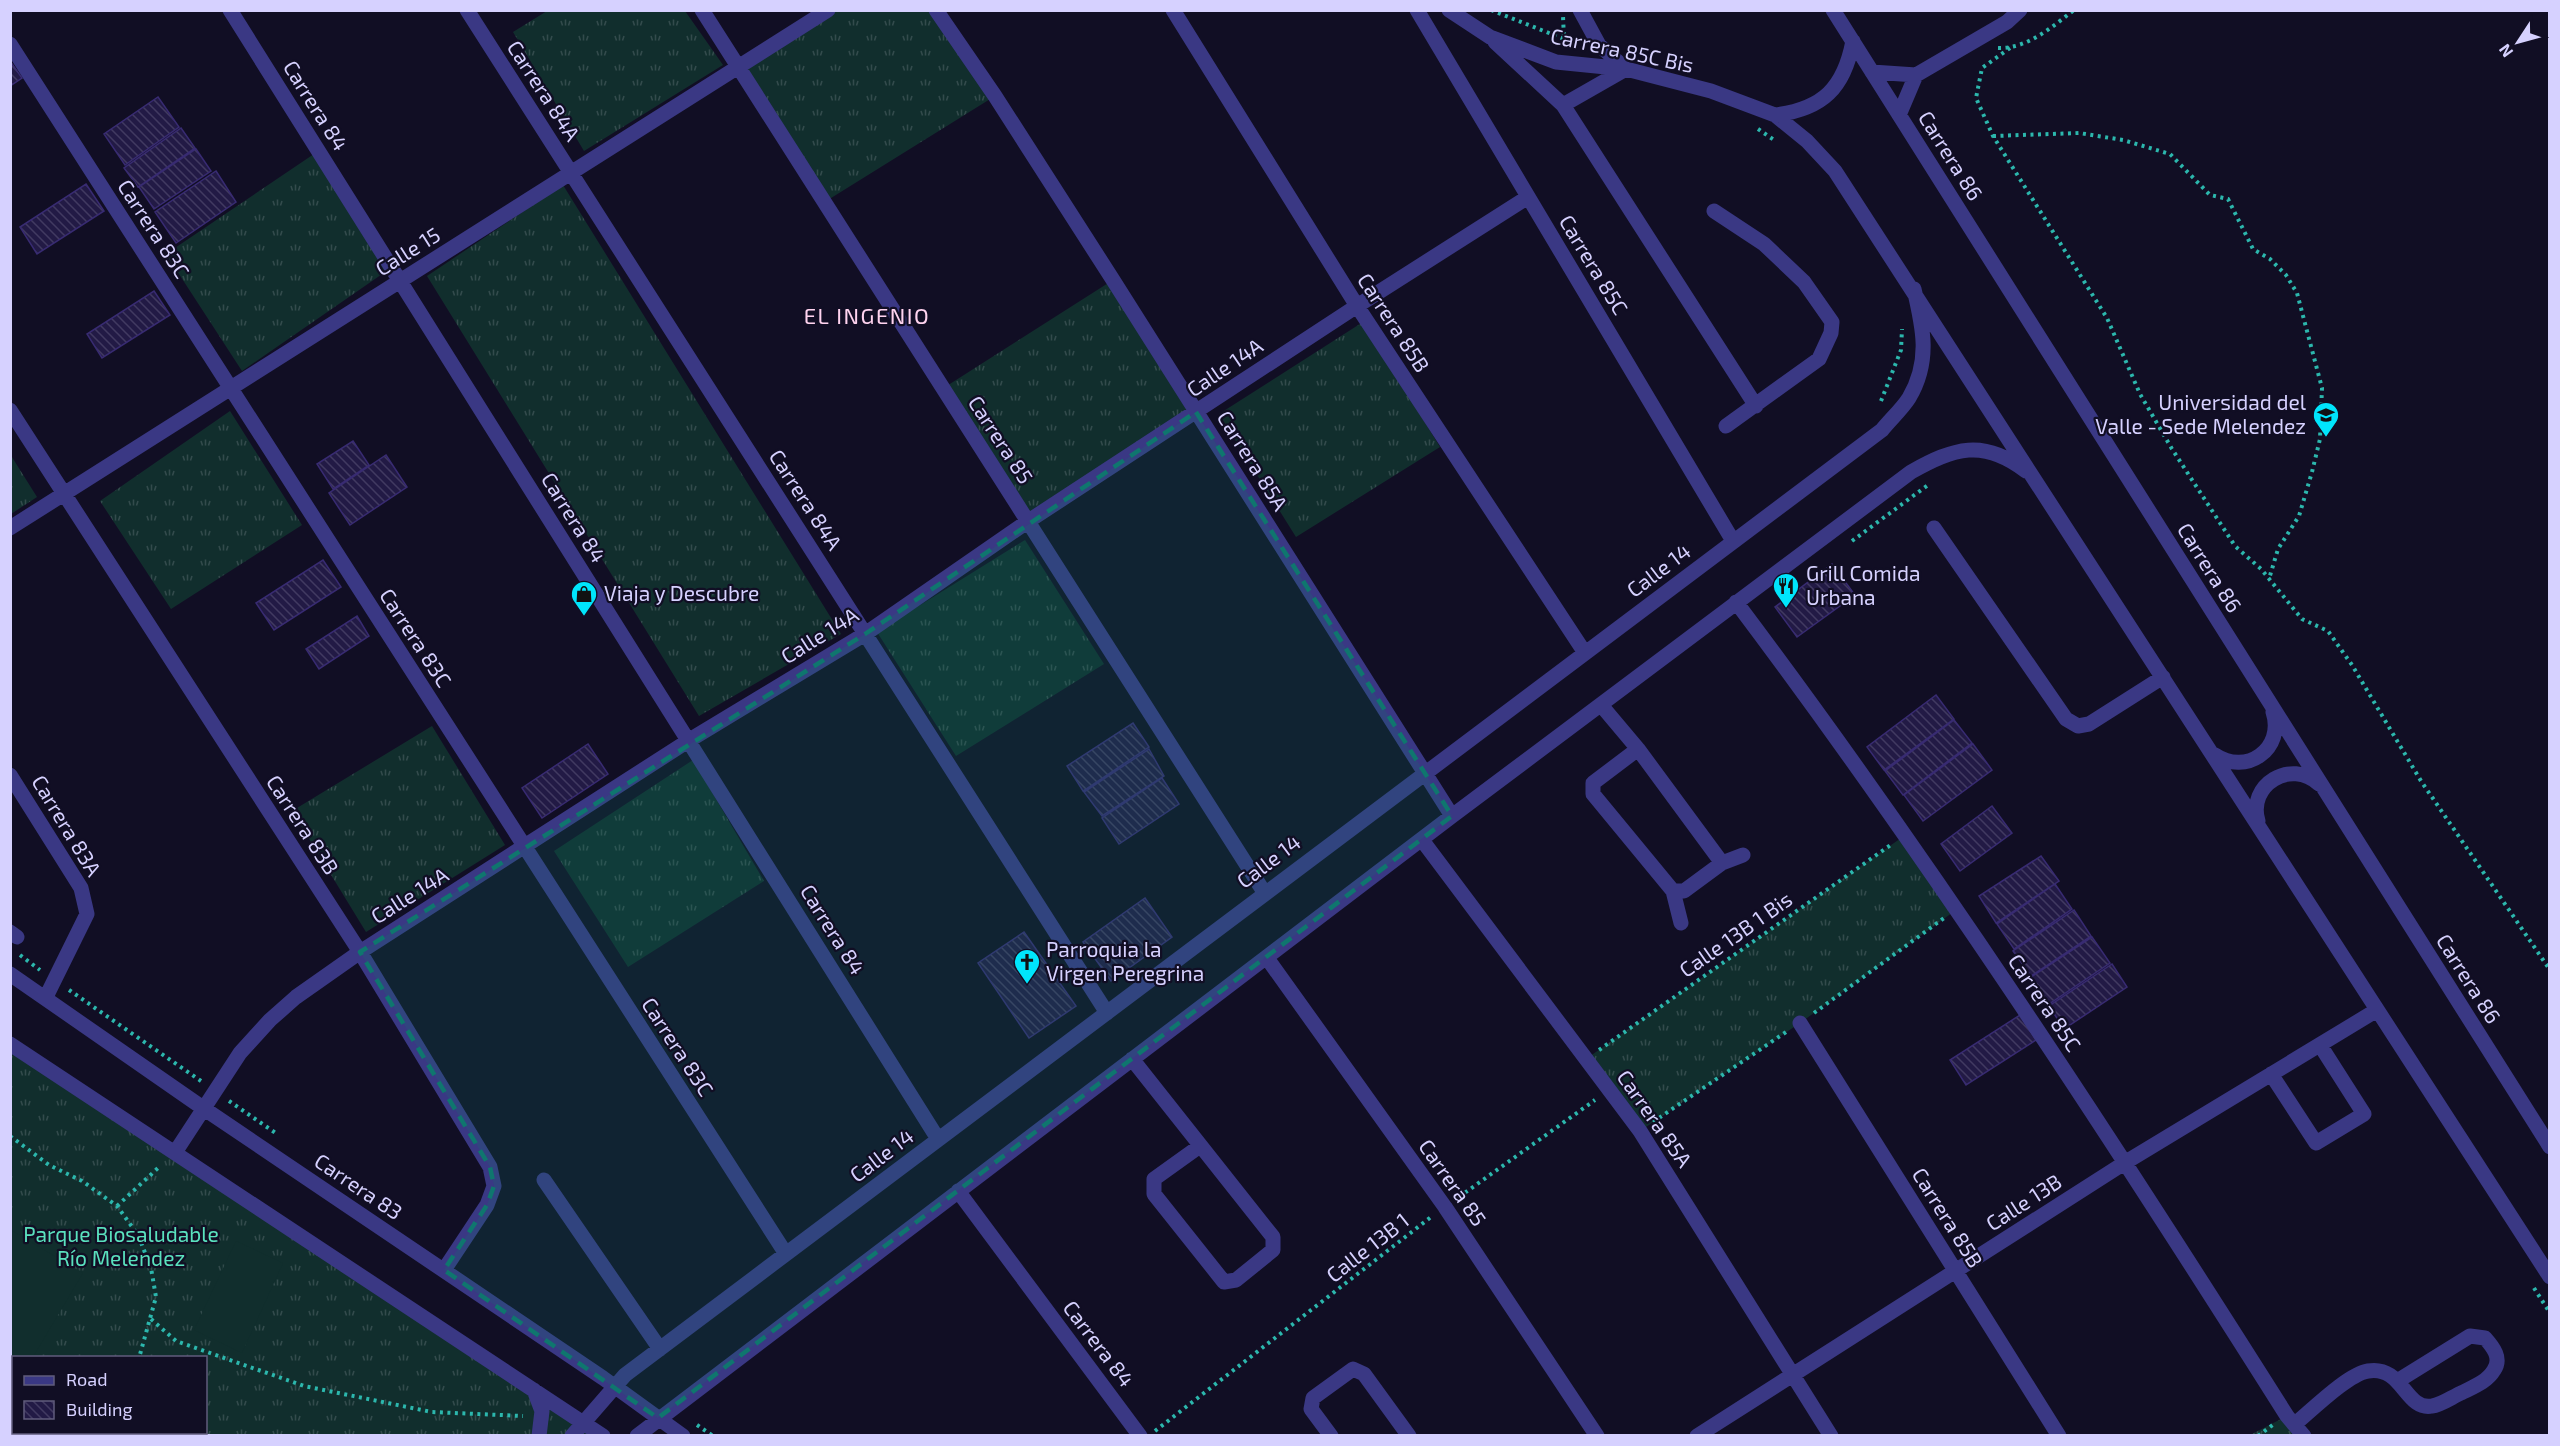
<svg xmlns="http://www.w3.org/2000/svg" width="2560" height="1446" font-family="'Exo 2',sans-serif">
<defs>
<pattern id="grass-tufts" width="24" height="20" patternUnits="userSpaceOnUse" patternTransform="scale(1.5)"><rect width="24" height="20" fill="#112e2d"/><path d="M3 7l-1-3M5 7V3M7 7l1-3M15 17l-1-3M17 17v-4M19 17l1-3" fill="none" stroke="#334b4c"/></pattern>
<pattern id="building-back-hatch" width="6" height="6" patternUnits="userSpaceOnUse" patternTransform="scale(1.5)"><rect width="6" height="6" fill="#221a45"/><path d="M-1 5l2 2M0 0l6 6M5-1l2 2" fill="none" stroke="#413a61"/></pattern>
</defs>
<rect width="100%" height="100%" fill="#110e24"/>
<path fill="url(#grass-tufts)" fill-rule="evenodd" d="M547,11h138l38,54 -139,86 -71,-119z
M828,11h108l59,85 -172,107 -85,-136z
M314,154l74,116 -146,101 -76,-117z
M563,185l278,449 -142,82 -272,-440z
M1113,280l83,132 -169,110 -85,-133z
M1363,322l77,125 -144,90 -77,-123z
M230,411l72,114 -131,84 -71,-108z
M10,454l27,43 -26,17h-1z
M1025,540l79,124 -148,92 -79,-124z
M432,726l73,119 -139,87 -74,-121z
M693,760l71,121 -136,86 -74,-116z
M1904,836l52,74 -156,113 -160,108 -54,-72z
M10,1044l593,391h-592zM14,1358h192v74h-192z
M2287,1416l17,20h-56z"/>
<path fill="#112e2d" d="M11,1230l72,43 -50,84 -19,1 -1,33 -2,5z
M236,1241l47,22 -41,90 -48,-23z"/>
<path fill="url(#building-back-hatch)" stroke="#382b72" stroke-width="1.5" d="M10,61l12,17 -12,8z
M158,97l21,30 -54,38 -21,-31z
M181,128l14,20 -57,39 -14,-19z
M196,149l15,22 -57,38 -15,-22z
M216,171l20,31 -60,41 -21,-31z
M86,184l18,27 -67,43 -17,-27z
M154,291l16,24 -68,43 -15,-24z
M353,441l16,24 -36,24 -16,-25z
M386,455l21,32 -57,38 -21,-32z
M323,560l18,27 -67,43 -18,-27z
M1832,564l23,31 -58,42 -22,-30z
M357,616l12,20 -50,33 -13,-20z
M1936,695l18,24 -70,51 -17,-23z
M1954,720l18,23 -69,52 -18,-24z
M1133,723l16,24 -66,44 -16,-25z
M588,744l20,30 -66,44 -20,-30z
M1973,744l19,26 -69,51 -19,-26z
M1149,749l15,27 -62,40 -18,-24z
M1162,778l17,26 -60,40 -17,-26z
M1992,806l20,27 -52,38 -19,-27z
M2041,856l18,25 -63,42 -17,-27z
M2055,884l17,25 -58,40 -17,-25z
M1145,898l27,39 -61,44 -28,-39z
M2074,910l17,26 -60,40 -18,-25z
M1024,932l52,74 -47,32 -51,-75z
M2092,937l18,26 -61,41 -18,-27z
M2112,964l15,23 -63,42 -15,-23z
M2020,1015l16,25 -70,45 -16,-25z"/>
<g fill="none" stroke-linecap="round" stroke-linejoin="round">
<path stroke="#2cb7ad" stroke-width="4" stroke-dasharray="3 4.5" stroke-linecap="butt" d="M1491,10l73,29 -1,-23
M1998,48c29,1 54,-21 76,-38
M2010,48l-28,20 -6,30 17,38 114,182 33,76 32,55 63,97 26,23 41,50 26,12 24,34 69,116 129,189
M1758,129l16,11
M1993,136l86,-3 44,7 47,14 40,41 18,4 25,50 17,10 16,16 11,18 25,95 -2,51 -8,33 -13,44 -21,33 -9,30
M1881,401l20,-51 1,-21
M1852,541l76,-56
M20,955l20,15
M69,990l132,91
M1814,1013l130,-95
M1599,1050l293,-206
M229,1101l48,33
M1653,1122l133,-90
M10,1136l39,29 33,16 35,25 21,29 13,33 5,29 -17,61
M1459,1197l136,-97
M117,1206l41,-38
M2534,1288l16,25
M151,1319l25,22 128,45 128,26 91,4
M697,1425l16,11
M1155,1431l276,-214
M50,1436l6,-4
M2258,1436l16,-12"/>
<path stroke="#3a3884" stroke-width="15" d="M230,10l708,1129
M467,10l640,1003
M702,10l562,882
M936,10l59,86 118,184 339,536
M1173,10l184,296 228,347
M1417,10l316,531
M1449,10l41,27 66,25 70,7 85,22 64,24 32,26 28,30 715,1106
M1580,10l19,35 27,24
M1833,10l717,1137
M1495,42l68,63 193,301
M10,44l776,1210
M1872,72l44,3 91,-53 13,-12
M1563,105l63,-36
M1775,115c48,-6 69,-27 78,-74
M1899,115l17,-40
M1714,211l50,33 40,38 28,40 -1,11 -12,26 -93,67
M10,410l350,542 130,215 4,19 -7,19 -43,65
M10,528l818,-518
M1934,528l132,191 12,7 11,-2 74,-47
M1736,602c197,262 376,537 551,814l17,20
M1601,705l37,44 84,114
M1638,749l-45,34v11l80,97 8,32
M2215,755c31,21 70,-6 58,-43
M10,775l71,113 6,26 -41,83
M2258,821c-11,-36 33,-63 61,-37
M1422,840l218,291 191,305
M1673,891h11l38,-28 21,-8
M10,932l7,5
M1267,958l178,249 152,229
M10,974l193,134 400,270 80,58
M1800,1023l259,413
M10,1044l593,392
M1132,1059l141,178v13l-37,30 -12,2 -70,-88v-15l46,-33
M2271,1074l45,69 48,-29 -44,-69
M176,1151l64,-98 30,-33 26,-23 64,-45 328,-211 177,-107 162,-112 330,-216 171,-109
M544,1180l116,169
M958,1191l182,245
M534,1390l8,21 -3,25
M2295,1424c16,-13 53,-50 73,-53 35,-6 37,40 64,35 9,-1 20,-9 29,-13 12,-6 26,-11 33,-23 8,-12 -1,-23 -9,-32l-15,-2 -71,44
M572,1436l53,-61 1257,-945c8,-10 20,-21 27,-32 22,-37 14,-71 5,-109
M637,1436l815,-620 459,-344c43,-24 72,-34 115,-1
M1331,1436l-20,-27 2,-11 40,-29 11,5 45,62
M1697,1436l429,-274 251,-152"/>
</g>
<path fill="#0f766e" fill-opacity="0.2" stroke="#0f766e" stroke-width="4.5" stroke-dasharray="12 8" stroke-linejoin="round" d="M1196,412l256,404 -794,602 -214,-148 43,-65 7,-19 -4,-19 -130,-215 505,-318z"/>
<defs>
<g id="university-pin" transform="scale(1.35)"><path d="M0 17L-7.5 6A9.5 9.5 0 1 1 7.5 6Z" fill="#00e5fc" stroke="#110e24"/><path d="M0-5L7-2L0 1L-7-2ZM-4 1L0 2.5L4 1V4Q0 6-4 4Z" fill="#111"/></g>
<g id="restaurant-pin" transform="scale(1.35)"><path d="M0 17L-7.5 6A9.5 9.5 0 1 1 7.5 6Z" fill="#00e5fc" stroke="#110e24"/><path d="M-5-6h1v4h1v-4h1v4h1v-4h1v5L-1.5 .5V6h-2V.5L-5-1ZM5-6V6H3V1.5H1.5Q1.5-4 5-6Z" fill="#111"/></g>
<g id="shop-pin" transform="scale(1.35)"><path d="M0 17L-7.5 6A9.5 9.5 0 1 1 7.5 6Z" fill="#00e5fc" stroke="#110e24"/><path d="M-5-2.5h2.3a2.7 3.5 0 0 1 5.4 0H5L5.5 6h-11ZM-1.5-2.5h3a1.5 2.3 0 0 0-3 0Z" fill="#111"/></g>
<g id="church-pin" transform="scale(1.35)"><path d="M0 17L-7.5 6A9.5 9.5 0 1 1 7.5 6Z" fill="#00e5fc" stroke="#110e24"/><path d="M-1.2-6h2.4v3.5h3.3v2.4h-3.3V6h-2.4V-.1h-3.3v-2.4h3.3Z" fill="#111"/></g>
</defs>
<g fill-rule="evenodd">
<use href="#university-pin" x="2326" y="415"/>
<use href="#restaurant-pin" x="1786" y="586"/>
<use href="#shop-pin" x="584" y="594"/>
<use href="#church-pin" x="1027" y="962"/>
</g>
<g text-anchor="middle" stroke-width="4.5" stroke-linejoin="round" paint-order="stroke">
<g font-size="21" fill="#d6d1ff" stroke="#110e24">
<text transform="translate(1622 51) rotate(12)" y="7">Carrera 85C Bis</text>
<text transform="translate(543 91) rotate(57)" y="7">Carrera 84A</text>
<text transform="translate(315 106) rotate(58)" y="7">Carrera 84</text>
<text transform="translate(1950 156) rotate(58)" y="7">Carrera 86</text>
<text transform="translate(153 229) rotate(57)" y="7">Carrera 83C</text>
<text transform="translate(408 252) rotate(-32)" y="7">Calle 15</text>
<text transform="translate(1593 265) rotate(59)" y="7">Carrera 85C</text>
<text transform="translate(1393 323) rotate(57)" y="7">Carrera 85B</text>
<text transform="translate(1225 368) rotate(-34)" y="7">Calle 14A</text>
<text transform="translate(1000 440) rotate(57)" y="7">Carrera 85</text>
<text transform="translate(1252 461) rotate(58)" y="7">Carrera 85A</text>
<text transform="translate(805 500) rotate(57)" y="7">Carrera 84A</text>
<text transform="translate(573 518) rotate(58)" y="7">Carrera 84</text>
<text transform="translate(2209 568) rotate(58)" y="7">Carrera 86</text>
<text transform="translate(1659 571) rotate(-37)" y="7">Calle 14</text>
<text transform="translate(820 636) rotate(-32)" y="7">Calle 14A</text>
<text transform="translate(415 638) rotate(57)" y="7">Carrera 83C</text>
<text transform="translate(302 825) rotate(57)" y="7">Carrera 83B</text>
<text transform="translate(66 826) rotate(59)" y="7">Carrera 83A</text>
<text transform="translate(1269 862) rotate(-37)" y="7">Calle 14</text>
<text transform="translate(410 896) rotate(-32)" y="7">Calle 14A</text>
<text transform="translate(832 930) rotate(58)" y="7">Carrera 84</text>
<text transform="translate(1736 935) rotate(-35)" y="7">Calle 13B 1 Bis</text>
<text transform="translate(2468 979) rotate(58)" y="7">Carrera 86</text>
<text transform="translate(2044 1003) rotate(56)" y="7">Carrera 85C</text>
<text transform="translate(677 1047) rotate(57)" y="7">Carrera 83C</text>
<text transform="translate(1654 1119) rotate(55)" y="7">Carrera 85A</text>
<text transform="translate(882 1156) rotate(-37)" y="7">Calle 14</text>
<text transform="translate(1452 1183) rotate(55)" y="7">Carrera 85</text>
<text transform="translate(358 1187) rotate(34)" y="7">Carrera 83</text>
<text transform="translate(2024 1203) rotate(-33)" y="7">Calle 13B</text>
<text transform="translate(1947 1218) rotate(58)" y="7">Carrera 85B</text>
<text transform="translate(1368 1248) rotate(-38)" y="7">Calle 13B 1</text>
<text transform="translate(1098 1344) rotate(53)" y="7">Carrera 84</text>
</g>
<g font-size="21" fill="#d6d1ff" stroke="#110e24" text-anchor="start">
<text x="2306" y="410" text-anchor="end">Universidad del<tspan x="2306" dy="24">Valle - Sede Melendez</tspan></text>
<text x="1806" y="581">Grill Comida<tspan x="1806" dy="24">Urbana</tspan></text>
<text x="604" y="601">Viaja y Descubre</text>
<text x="1046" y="957">Parroquia la<tspan x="1046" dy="24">Virgen Peregrina</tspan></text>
</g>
<g font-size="21" fill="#5ae1be" stroke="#110e24">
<text x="121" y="1242">Parque Biosaludable<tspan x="121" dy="24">Río Melendez</tspan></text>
</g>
<g font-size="22" letter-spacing="1.5" fill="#ffd3ef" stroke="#110e24">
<text x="867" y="324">EL INGENIO</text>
</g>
</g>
<rect width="2560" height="1446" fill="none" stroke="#d6d1ff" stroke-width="24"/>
<rect x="12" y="1356" width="195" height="78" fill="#110e24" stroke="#605c7c" stroke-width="1.5"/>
<rect x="24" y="1376" width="30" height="9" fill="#3a3884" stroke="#605c7c" stroke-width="1.5"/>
<text x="66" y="1386" font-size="18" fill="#d6d1ff">Road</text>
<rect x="24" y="1401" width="30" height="18" fill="url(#building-back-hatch)" stroke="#605c7c" stroke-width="1.5"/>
<text x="66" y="1416" font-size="18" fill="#d6d1ff">Building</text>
<g transform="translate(2518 42) rotate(234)" stroke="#110e24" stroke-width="4.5" paint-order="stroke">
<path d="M0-4.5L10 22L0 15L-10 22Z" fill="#d6d1ff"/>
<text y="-9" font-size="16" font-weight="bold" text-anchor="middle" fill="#d6d1ff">N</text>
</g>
</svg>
